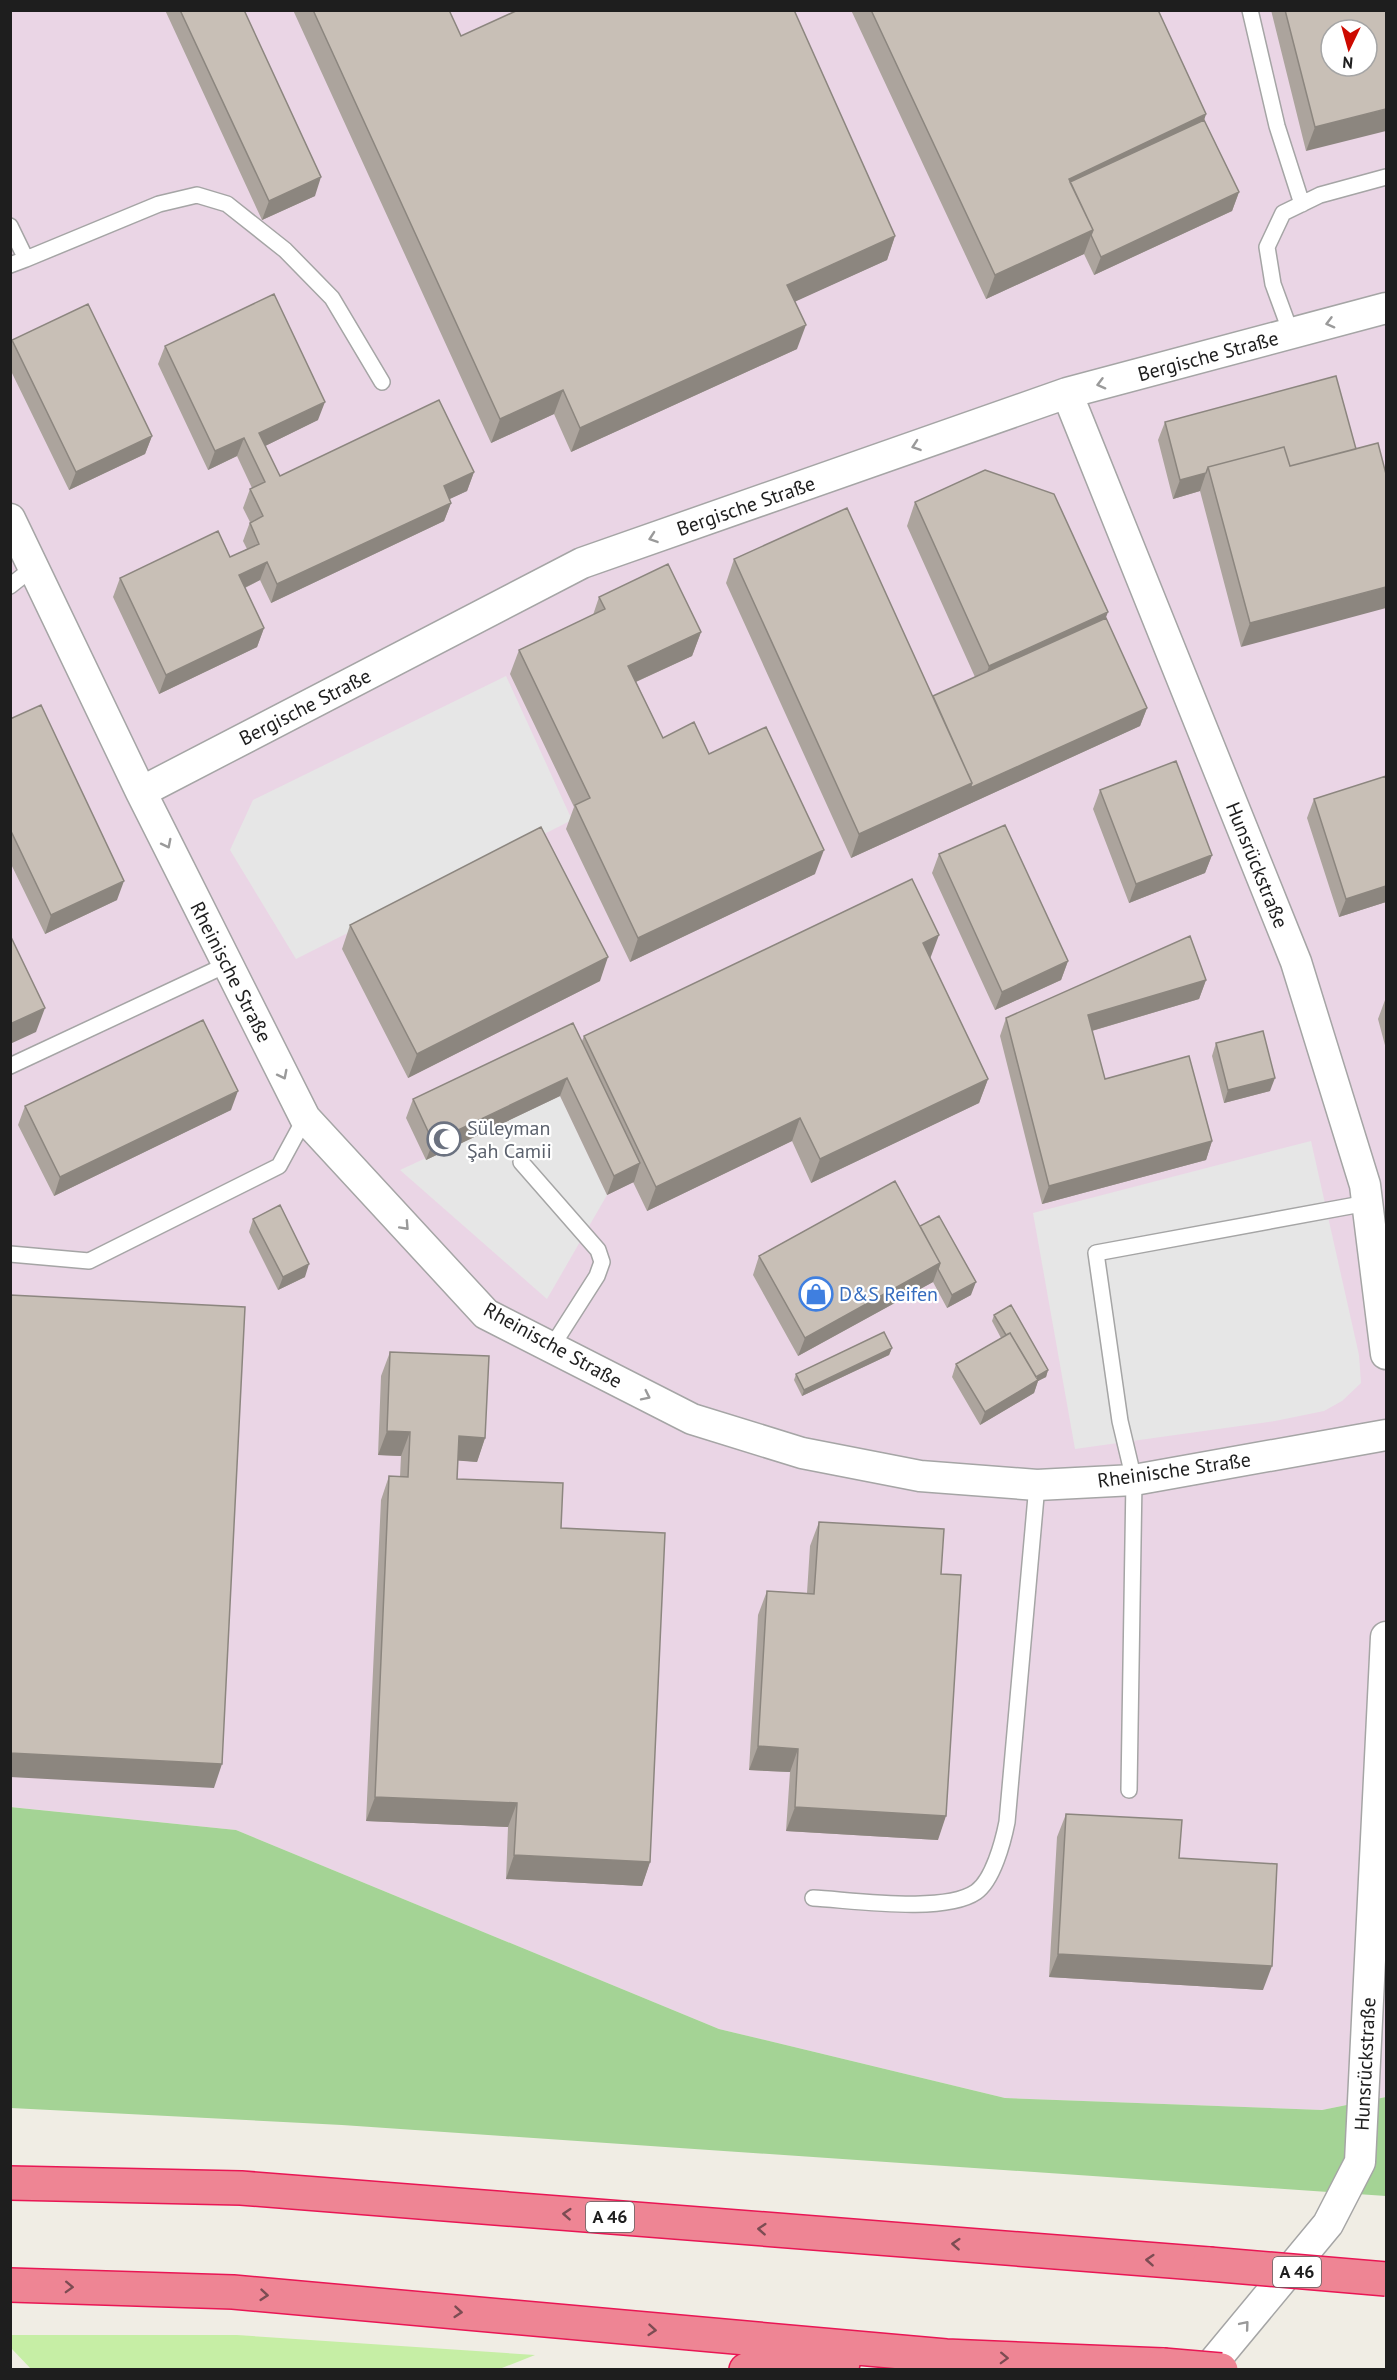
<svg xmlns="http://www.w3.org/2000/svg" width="1397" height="2380" font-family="'PT Sans',sans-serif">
<rect width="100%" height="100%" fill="#f0ede4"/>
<path fill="#ead5e5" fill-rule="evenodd" d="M11,11h1375v2086l-64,13 -317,-12 -286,-69 -483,-199 -225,-23zM1331,30h36v36h-36z"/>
<path fill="#c6eea5" d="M11,2335h226l298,20 -38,15h-465l-21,-22z"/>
<path fill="#a4d395" d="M10,1807l226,23 483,199 286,69 317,12 64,-13v99l-1044,-71 -331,-17z"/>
<path fill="#e6e6e6" d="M506,676l66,144 -276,139 -66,-109 23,-50z
M560,1096l47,99 -60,104 -147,-129z
M1311,1141l48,214 2,28 -19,18 -18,10 -49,10 -200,28 -42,-236z"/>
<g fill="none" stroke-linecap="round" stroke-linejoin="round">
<g stroke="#a5a5a5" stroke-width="18">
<path id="service" d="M1250,10l27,116 25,78
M10,226l16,33 -16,6
M26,259l133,-55 38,-9 30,9 58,46 47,48 50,84
M1291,333l-18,-49 -6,-37 16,-34 37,-18 66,-18
M10,586l24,-19
M10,1066l218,-102
M521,1162l77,88 4,12 -5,14 -46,72
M10,1254l79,7 190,-95 26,-48
M1129,1790l5,-310 -14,-59 -24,-168 271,-50
M813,1898c39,2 131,16 163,-6 17,-12 27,-50 31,-70l30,-337"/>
</g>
<g stroke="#a5a5a5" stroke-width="33">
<path id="minor" d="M1067,393l229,569 69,223 21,169
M10,519l131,273 164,326 181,196 206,105 110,34 118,23 117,9 97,-5 252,-45
M141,792l441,-229 485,-170 319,-85
M1207,2370l121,-146 32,-62 26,-525"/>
</g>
<g stroke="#e91654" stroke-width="36">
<path id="motorway" d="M10,2183l231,5 968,76
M10,2285l223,7 713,64 217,9
M746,2370l97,-7"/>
</g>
<use href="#service" stroke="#fff" stroke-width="15"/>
<use href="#minor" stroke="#fff" stroke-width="30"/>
<use href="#motorway" stroke="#ee8594" stroke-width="33"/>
<g stroke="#e91654" stroke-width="36" stroke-linecap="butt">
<path id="motorway-bridge" d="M1209,2264l177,15
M1163,2365l58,5"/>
</g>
<use href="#motorway-bridge" stroke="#ee8594" stroke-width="33"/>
</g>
<path fill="#aca49d" d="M165,10h79l71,186 -53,24z
M293,10h156l12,26 434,200 -8,24 -92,41 2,48 -226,103 -17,-38 -63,29z
M851,10h307l48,104 -2,6 35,72 -7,19 -138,64 -10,-21 -98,45z
M1271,10h115l-80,141z
M12,340l140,96 -7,18 -76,36 -59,-121v-24z
M165,346l153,74 -53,26 15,30 194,-4 -7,19 -18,8 2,4 -7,18 -173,82 -11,-23 -15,8 19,40 -7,19 -98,47 -46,-97 7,-19 110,-21 17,-8 -4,-8 7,-19 -7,-14 7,-19 2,-1 -15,-32 -29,14 -50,-106z
M1165,422l191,27 -115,198 -41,-156 -27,8 -15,-59z
M915,502l191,116 41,90 -7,18 -289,132 -125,-275 8,-24 199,137 42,-19 -68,-151z
M599,597l102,35 -9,24 -56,26 27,56 46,16 106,120 -185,88 -64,-133 8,-22 -64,-133 9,-24 74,-35z
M10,719l107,181 -72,34 -35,-72z
M1100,790l112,65 -7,18 -76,30 -36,-94z
M1314,799l72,103 -47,15 -32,-99z
M939,854l129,107 -7,19 -66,30 -63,-137z
M350,925l250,56 -192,97 -66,-129z
M930,959l58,120 -9,24 -168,80 -19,-42 -145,70 -14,-29 -26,13 -47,-99 -134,64 -20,-42 7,-19 169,-58 2,-5z
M1206,980l-7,19 -107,32 13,48 107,62 -6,19 -164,44 -42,-168 6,-18z
M1385,1000h1v49l-8,-30z
M1216,1043l54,48 -46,12 -12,-47z
M25,1106l206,4 -177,86 -36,-71z
M253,1219l52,58 -27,13 -29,-58z
M920,1226l51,69 -24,13 -14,-26 -135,74 -45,-81 6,-19z
M994,1315l54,55 -2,7 -8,4 -4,12 -54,32 -28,-48 4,-13 45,-26 -9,-17z
M892,1348l-3,7 -87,41 -8,-16 2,-6z
M390,1352l95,86 -8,24 -19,-2 -1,19 104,49 89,334 -8,24 -136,-7 2,-52 -142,-6 15,-321 8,-24 11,1 1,-21 -23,-1 3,-79z
M819,1522l122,52 -3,266 -152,-9 4,-59 -41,-2 9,-155 9,-24 40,2 3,-47z
M1066,1814l113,44 84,132 -214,-13 8,-140z"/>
<path fill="#8c867f" d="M1386,109v22l-80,20 9,-24z
M1206,114l-8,24 -125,59 -4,-18z
M321,177l-6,19 -53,24 7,-19z
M1239,192l-7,19 -138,64 7,-18z
M1093,230l-9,24 -98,45 9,-24z
M895,236l-8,24 -108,49 8,-24z
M806,325l-9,24 -226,103 9,-24z
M563,390l-9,24 -63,29 9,-24z
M325,402l-7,18 -65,32 6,-19z
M152,436l-7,18 -76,36 7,-18z
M244,438l-7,18 -29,14 7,-19z
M474,472l-7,19 -30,14 7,-19z
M1206,473l-6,18 -27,8 7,-19z
M451,503l-7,18 -173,82 6,-19z
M267,562l-7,18 -28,14 7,-19z
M1386,587v21l-145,39 9,-24z
M1108,612l-9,24 -118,54 8,-24z
M264,628l-7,19 -98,47 7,-19z
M701,632l-9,24 -72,33 8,-23z
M1147,708l-7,18 -289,132 8,-24 113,-51z
M824,850l-9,24 -185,88 8,-24z
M1212,855l-7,18 -76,30 7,-19z
M124,881l-7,19 -72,34 6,-19z
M1386,886v16l-47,15 7,-18z
M939,935l-9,24 -7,-16z
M608,957l-8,24 -192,97 9,-24z
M1068,961l-7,19 -66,30 7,-18z
M1206,980l-7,19 -118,35 7,-19z
M45,1008l-9,24 -26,12v-20z
M567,1078l-7,18 -134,64 7,-18z
M1275,1078l-5,13 -46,12 4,-13z
M988,1079l-9,24 -168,80 9,-24z
M238,1091l-7,19 -177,86 6,-19z
M800,1118l-8,23 -145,70 9,-24z
M1212,1141l-6,19 -164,44 7,-18z
M640,1163l-6,19 -27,13 7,-19z
M940,1263l-7,19 -135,74 7,-18z
M309,1264l-4,13 -27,13 5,-13z
M976,1282l-5,13 -24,13 5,-13z
M892,1348l-3,7 -87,41 2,-6z
M1048,1370l-2,7 -8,4 -4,12 -54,32 5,-13 47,-32z
M387,1431l23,1 -9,24 -23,-1z
M459,1436l26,2 -8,24 -27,-2z
M758,1746l40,3 -8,23 -41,-2z
M10,1753l212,11 -8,24 -204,-11z
M375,1797l142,6 -9,24 -142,-6z
M795,1807l151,9 -8,24 -152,-9z
M514,1855l136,7 -8,24 -136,-7z
M1058,1954l214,12 -9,24 -214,-13z"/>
<path fill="#c8bfb6" stroke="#8c867f" stroke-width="1.5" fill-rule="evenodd" d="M180,10h64l77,167 -52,24z
M313,10h136l12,26 57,-26h276l101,226 -108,49 19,40 -226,103 -17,-38 -63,29z
M871,10h287l48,104 -137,65 24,51 -98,45z
M1285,10h101v99l-71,18zM1331,30h36v36h-36z
M1204,120l35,72 -138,65 -10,-22 2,-5 -23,-48z
M274,294l51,108 -66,31 21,43 159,-76 35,72 -30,14 7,17 -174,81 -10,-22 -28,13 25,53 -98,47 -46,-97 98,-47 12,26 29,-13 -9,-21 13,-7 -13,-27 15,-7 -21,-44 -29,13 -50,-105z
M88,304l64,132 -76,36 -64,-132z
M1336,376l20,73 -66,17 -6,-19 -76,20 -2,6 -26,7 -15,-58z
M1378,443l8,31v113l-136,36 -42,-156 76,-20 6,19z
M985,470l69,24 54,118 -119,54 -74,-164z
M847,508l125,275 -113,51 -125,-275z
M668,564l33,68 -73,34 35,72 31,-16 15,32 57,-27 58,123 -186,88 -63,-133 15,-7 -71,-148 86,-41 -6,-12z
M1106,618l41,90 -177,80 2,-5 -39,-87z
M41,705l83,176 -73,34 -41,-86v-110z
M1176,761l36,94 -76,29 -36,-94z
M1386,776v110l-40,13 -32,-100z
M1005,825l63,136 -66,31 -63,-138z
M541,827l67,130 -191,97 -67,-129z
M912,879l27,56 -16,8 65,136 -168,80 -20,-41 -144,69 -72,-151z
M10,935l35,73 -35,16z
M1190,936l16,44 -118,35 17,64 84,-23 23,85 -163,45 -43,-168z
M203,1020l35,71 -178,86 -35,-71z
M573,1023l67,140 -26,13 -47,-98 -134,64 -20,-43z
M1263,1031l12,47 -47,12 -12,-47z
M895,1181l45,82 -135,75 -46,-82z
M280,1205l29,59 -26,13 -30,-58z
M939,1216l37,66 -24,13 -14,-26 2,-6 -20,-37z
M10,1295l235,12 -23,457 -212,-11z
M1011,1305l37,65 -12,7 -26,-44 -4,2 -12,-20z
M884,1332l8,16 -88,42 -8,-16z
M1010,1333l28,47 -53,32 -29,-48z
M390,1352l99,4 -4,82 -26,-2 -2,43 106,4 -2,45 104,5 -15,329 -136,-7 3,-52 -142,-6 14,-321 19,1 2,-45 -23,-1z
M819,1522l125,7 -3,45 20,1 -15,241 -151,-9 3,-58 -40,-3 9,-155 47,3z
M1066,1814l116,6 -3,38 98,6 -5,102 -214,-12z"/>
<defs><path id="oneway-chevron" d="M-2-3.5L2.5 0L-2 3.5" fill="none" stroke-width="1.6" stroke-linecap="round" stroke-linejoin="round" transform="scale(1.5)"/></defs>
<g stroke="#9a9a9a">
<use href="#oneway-chevron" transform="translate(1330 323) rotate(165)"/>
<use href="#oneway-chevron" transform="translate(1101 384) rotate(165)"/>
<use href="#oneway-chevron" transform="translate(916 446) rotate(161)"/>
<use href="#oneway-chevron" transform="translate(653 538) rotate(161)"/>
<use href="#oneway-chevron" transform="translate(167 844) rotate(63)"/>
<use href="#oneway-chevron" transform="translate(283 1075) rotate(63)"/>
<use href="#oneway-chevron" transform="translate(405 1226) rotate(47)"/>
<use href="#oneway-chevron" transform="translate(646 1396) rotate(26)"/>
<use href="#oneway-chevron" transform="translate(1245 2325) rotate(-50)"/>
</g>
<g stroke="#7c4c53">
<use href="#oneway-chevron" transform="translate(567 2214) rotate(-176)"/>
<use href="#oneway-chevron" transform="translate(762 2229) rotate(-176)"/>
<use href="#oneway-chevron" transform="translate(956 2244) rotate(-176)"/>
<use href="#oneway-chevron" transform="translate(1150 2260) rotate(-176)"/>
<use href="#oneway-chevron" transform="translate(69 2287) rotate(2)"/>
<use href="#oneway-chevron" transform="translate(264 2295) rotate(5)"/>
<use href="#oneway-chevron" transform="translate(458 2312) rotate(5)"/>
<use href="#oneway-chevron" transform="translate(652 2330) rotate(5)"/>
<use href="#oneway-chevron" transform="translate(1004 2358) rotate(2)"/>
</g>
<defs>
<g id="mosque-ring" transform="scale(1.725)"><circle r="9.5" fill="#fff" stroke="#6b7280" stroke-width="1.5"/><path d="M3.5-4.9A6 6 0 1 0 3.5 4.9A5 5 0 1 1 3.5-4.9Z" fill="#6b7280"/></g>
<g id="shop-ring" transform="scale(1.725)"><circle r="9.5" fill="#fff" stroke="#3f7fe0" stroke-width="1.5"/><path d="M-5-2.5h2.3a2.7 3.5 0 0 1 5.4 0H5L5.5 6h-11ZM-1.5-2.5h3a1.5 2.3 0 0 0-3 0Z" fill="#3f7fe0"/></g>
</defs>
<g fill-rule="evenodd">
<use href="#mosque-ring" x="444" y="1139"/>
<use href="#shop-ring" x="816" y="1294"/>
</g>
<g text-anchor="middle" stroke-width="4.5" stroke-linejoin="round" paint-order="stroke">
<g fill="#fff" stroke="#626262" stroke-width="1.5">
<rect x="586" y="2202" width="48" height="30" rx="4.5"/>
<rect x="1273" y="2257" width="48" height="30" rx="4.5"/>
</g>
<g font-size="18" font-weight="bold" fill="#1e1e1e">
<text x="610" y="2223">A 46</text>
<text x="1297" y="2278">A 46</text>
</g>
<g font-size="20" fill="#1e1e1e" stroke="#fff">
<text transform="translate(1208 356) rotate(-15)" y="7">Bergische Straße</text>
<text transform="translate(746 506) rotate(-19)" y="7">Bergische Straße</text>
<text transform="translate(305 707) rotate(-27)" y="7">Bergische Straße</text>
<text transform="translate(1257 865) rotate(68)" y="7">Hunsrückstraße</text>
<text transform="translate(231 972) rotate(63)" y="7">Rheinische Straße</text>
<text transform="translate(553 1345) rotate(29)" y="7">Rheinische Straße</text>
<text transform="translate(1174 1470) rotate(-8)" y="7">Rheinische Straße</text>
<text transform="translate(1365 2064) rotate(-87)" y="7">Hunsrückstraße</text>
</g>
<g font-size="20" fill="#5b616d" stroke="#fff" text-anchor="start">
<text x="467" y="1135">Süleyman<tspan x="467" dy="23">Şah Camii</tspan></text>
</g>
<g font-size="20" fill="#366cbe" stroke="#fff" text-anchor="start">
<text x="839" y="1301">D&amp;S Reifen</text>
</g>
</g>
<rect width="1397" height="2380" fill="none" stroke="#1e1e1e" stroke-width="24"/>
<g transform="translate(1349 48) rotate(185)"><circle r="28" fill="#ffffff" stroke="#a5a5a5" stroke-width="1.5"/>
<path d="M0-4.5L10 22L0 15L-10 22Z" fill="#cd0a00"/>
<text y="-9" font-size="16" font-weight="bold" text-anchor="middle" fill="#1e1e1e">N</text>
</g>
</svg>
